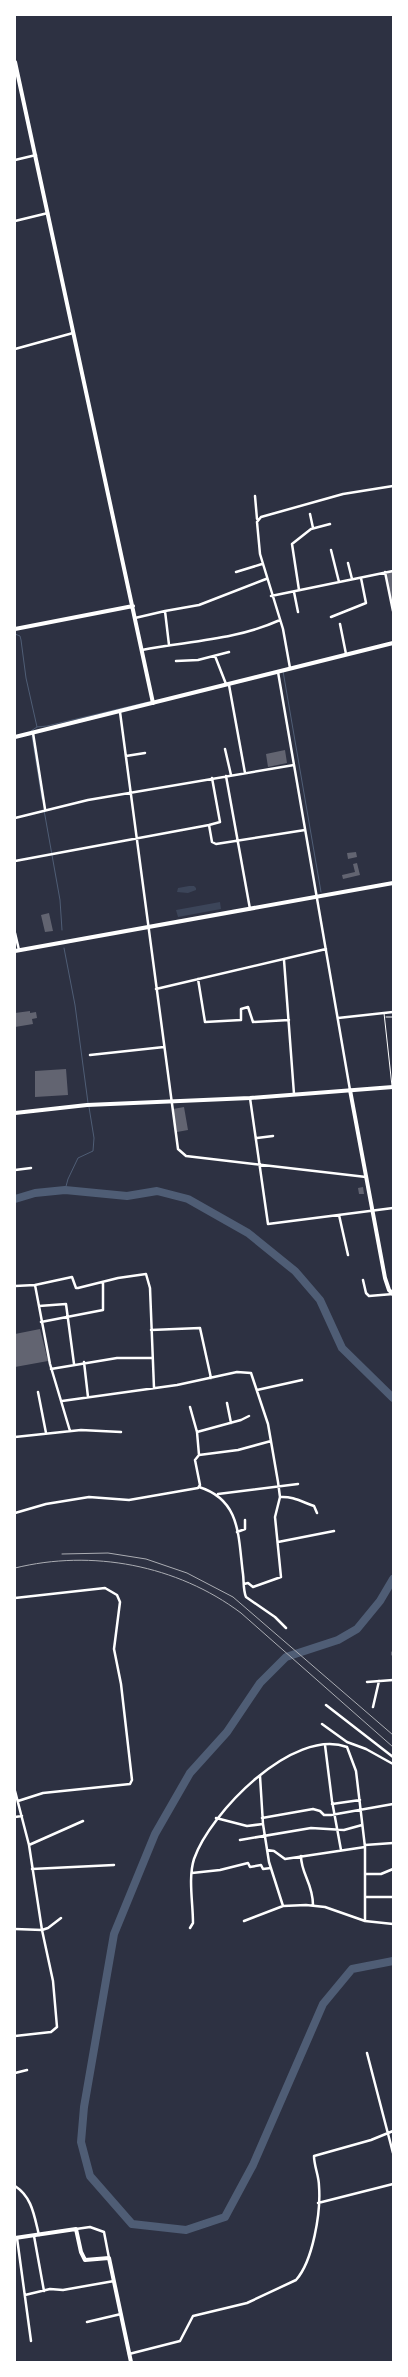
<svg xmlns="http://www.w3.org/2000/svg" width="408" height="2377" font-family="Barlow,sans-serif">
<rect width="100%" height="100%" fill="#2d3142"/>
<path fill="#3c4559" d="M189,886h5l2,2v2l-8,3 -11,-1 1,-4z
M220,902l1,7 -43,8 -2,-7z"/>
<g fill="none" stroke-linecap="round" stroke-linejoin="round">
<path stroke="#4f5d75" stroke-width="1" d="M15,634l5,2 1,4 5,38 11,49 -6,4
M283,671l38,221
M37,727l10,-1 101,-24
M32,736l10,63
M44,810l16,90 2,30
M64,948l11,57 13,98
M65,1190l3,-11 10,-21 15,-7 1,-13 -5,-31"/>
<path stroke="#4f5d75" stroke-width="8" d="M15,1199l20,-6 30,-3 62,6 30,-5 31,8 60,34 47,38 25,29 22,48 51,50
M393,1579l-13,22 -23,28 -19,11 -52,17 -26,26 -33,49 -37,41 -35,61 -41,100 -30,173 -3,35 9,34 42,48 54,6 39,-13 28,-52 70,-161 29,-35 41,-8"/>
</g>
<path fill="#626471" d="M393,570v39l-8,-37z
M285,750l2,13 -19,4 -2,-13z
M356,852l1,5 -9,2 -1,-6z
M357,863l3,12 -17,4 -1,-4 13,-3 -2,-8z
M49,913l4,18 -8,1 -4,-17z
M30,1011v2l6,-1 1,6 -5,1 1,5 -18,3v-14z
M66,1069l2,26 -33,2v-26z
M184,1107l4,23 -11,2 -4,-23z
M363,1187l1,7h-5l-1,-6z
M40,1329l8,32 -33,6v-33z"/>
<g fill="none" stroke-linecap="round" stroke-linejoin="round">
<path stroke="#fff" stroke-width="1" d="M384,1013l8,73
M386,1017h7"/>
<path stroke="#fff" stroke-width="2.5" d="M15,160l21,-5
M15,221l33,-8
M15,349l58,-16
M255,496l2,23
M310,514l3,14
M331,550l8,32
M348,563l4,16
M236,572l26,-8
M385,572l8,39
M299,590l-7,-46 19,-15 19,-5
M294,592l4,20
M271,596l122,-25
M165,611l34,-6 67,-26
M331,617l35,-14 -5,-25
M135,618l30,-7 4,34
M340,624l6,30
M142,650c47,-9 94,-10 138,-30
M215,656l11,28
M176,661l22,-1 31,-8
M290,668l-7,-39 -23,-75 -3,-32 4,-5 82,-23 50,-8
M278,672l72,418
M229,685l16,88
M120,712l58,437 8,7 180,21
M33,733l12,76
M225,749l6,26
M126,756l19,-3
M226,776l24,133
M15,818l73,-18 206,-35
M209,825l11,-3 -8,-44
M15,861l194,-36 3,17 4,2 89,-14
M15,933l4,17
M284,960l10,134
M198,979l7,43 36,-2v-11l7,-2 5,15 36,-2
M156,989l170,-40
M338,1018l55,-6
M90,1055l74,-8
M250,1098l18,126 125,-16
M257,1138l16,-2
M15,1170l16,-2
M339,1215l9,40
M363,1280l3,13 3,3 24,-2
M35,1285l37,-8 4,11h2l40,-10 28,-4 4,14 4,100
M15,1286l20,-1 15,79 20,67
M39,1306l27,-2 8,60
M41,1322l62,-12v-28
M151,1330l49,-2 11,50
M84,1362l4,35
M51,1369l66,-11h35
M257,1390l45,-10
M38,1392l8,41
M62,1401l115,-16 60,-13 14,1 17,51 10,58 2,15 -5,20 6,60 -28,10 -5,-4 -4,1
M227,1403l4,20
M190,1407l7,25
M15,1437l66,-7 40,2
M199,1455l39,-5 33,-9
M199,1487c42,13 39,49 44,87 1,7 0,16 3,23l29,20 11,11
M218,1494l80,-10
M280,1497c13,-1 22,5 34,9l3,7
M15,1513l31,-9 43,-7 40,3 69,-12 2,-3 -5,-25 4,-5 -2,-23 44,-12 8,-4
M237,1532l8,-3v-9
M278,1542l56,-11
M15,1598l90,-10 12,7 3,7 -6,47 7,35 11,96 -2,4 -87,9 -25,8
M393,1652v3
M367,1682l26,-2
M326,1705l67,52
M373,1707l6,-26
M322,1724l25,18 19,7 27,15
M325,1745l7,56 9,49
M260,1776l3,48 6,38 14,44
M15,1791l14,54 13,85 11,51 4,46 -6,5 -36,4
M332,1804l28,-4
M15,1817l7,-1
M216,1818l31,8 16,-2
M262,1818l51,-9 7,2 4,4h7l62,-11
M240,1840l71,-12 33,2 18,-5
M29,1845l54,-24
M365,1845l28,-2
M267,1850l7,1 11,8 80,-12
M301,1856c0,18 12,27 12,49
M32,1869l82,-4
M192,1873l28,-3 28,-7 2,4 11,-2 2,4 8,-1
M365,1874h16l12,-5
M365,1897h28
M244,1921l39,-15 23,-1 19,2 40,14 28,3
M190,1928l3,-5c0,-20 -5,-45 1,-64 16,-46 99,-132 153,-112l9,24 9,76v74
M15,1929l27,1 6,-2 13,-10
M367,2053l26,100
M15,2073l12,-3
M15,2186c17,11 19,29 24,49
M318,2203l75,-19
M76,2229l14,-2 14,5 5,26
M34,2236l10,55
M17,2238l14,103
M25,2295l25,-6 13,1 51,-9
M87,2322l34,-8
M129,2354l51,-13 13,-25 54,-13 49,-23c17,-19 25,-68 23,-94 0,-10 -5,-20 -5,-30l57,-16 22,-9"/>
<path stroke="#fff" stroke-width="4" d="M15,62l138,641
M15,629l118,-23
M350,1090l35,188 4,12 4,4
M15,2238l61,-9 5,23 4,8 24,-2 22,104"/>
<path stroke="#fff" stroke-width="4" d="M15,737l378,-94
M15,951l378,-68
M15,1113l72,-8 163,-7 143,-11"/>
<path stroke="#abadb3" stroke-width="1" d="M62,1554l46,-1 38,6 41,14 46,24 160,138
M15,1568c77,-19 162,-3 226,45l152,134"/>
</g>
<rect width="408" height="2377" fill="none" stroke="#ffffff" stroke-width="32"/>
</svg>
